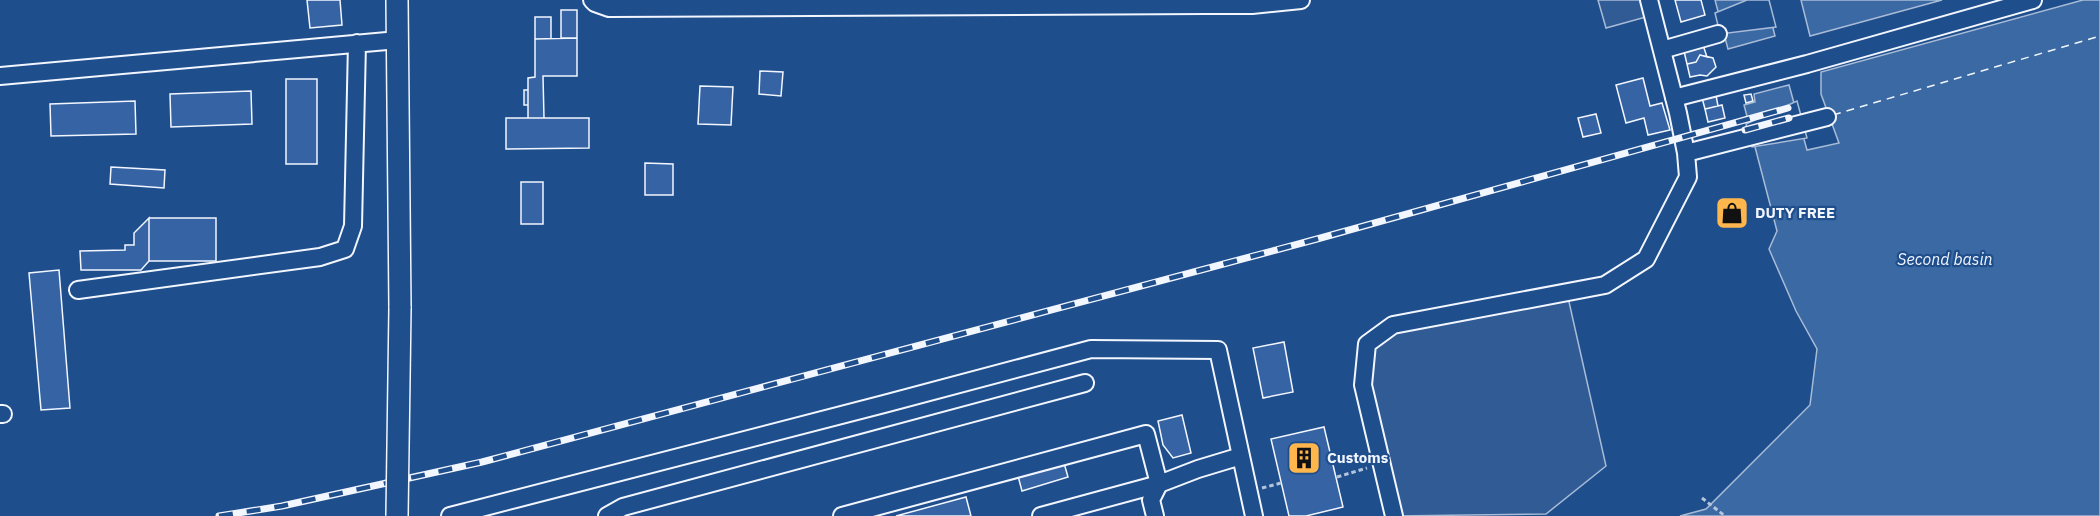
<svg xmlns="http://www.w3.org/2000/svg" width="2100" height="516" font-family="'IBM Plex Sans',sans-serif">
<rect width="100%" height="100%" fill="#1f4e8c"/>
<path fill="#305b95" stroke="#a8bbd7" stroke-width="1.5" d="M1598,0h51l4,15 -47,13z
M1567,293l39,173 -60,48 -152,2 -31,-131 4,-41 26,-19z"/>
<path fill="#3b69a3" stroke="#a8bbd7" stroke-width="1.5" d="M1715,0h51l9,36 -47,13z
M1801,0h141l-132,36z
M2083,0h17v516h-420l26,-7 104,-104 7,-56 -21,-38 -27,-62 8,-18 -33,-126 11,-3 -1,-8 35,-9 18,65 32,-7 -18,-49v-22z"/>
<path fill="#1f4e8c" stroke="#a8bbd7" stroke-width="1.5" d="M1747,0h22l7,27 -56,7 -5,-21z
M1797,101l10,37 -55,9 -6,-23z"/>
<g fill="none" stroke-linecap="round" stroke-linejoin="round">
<path stroke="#f2f6ff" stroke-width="1.5" stroke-dasharray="8 6" stroke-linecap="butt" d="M1833,115l267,-79"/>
</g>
<path fill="#3563a3" stroke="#f2f6ff" stroke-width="1.5" d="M307,0h33l2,25 -32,3z
M1675,0h26l4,15 -24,7z
M561,10h16v28h-16z
M535,17h16v22h-16z
M577,38v38h-34l1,42h-16v-40l7,-1v-38z
M1702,42l5,15 -7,-2 -4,7 -9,2 -4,-17z
M1700,55l13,3 3,9 -9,9 -7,-1 -10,2 -3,-13 9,-2z
M760,71l23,1 -2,24 -22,-2z
M1643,78l7,28 12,-3 8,27 -22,5 -4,-17 -18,5 -10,-38z
M286,79h31v85h-31z
M700,86l33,1 -2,38 -33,-1z
M524,90h4v15h-4z
M1715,90l3,16 -13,3 -4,-15z
M251,91l1,33 -81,3 -1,-33z
M1751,94l2,7 -7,2 -2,-8z
M135,101l1,33 -85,2 -1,-32z
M1722,105l3,13 -17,4 -3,-13z
M1596,114l5,19 -18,4 -5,-19z
M506,118h83v30l-83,1z
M645,163l28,1v31h-28z
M111,167l54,3 -1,18 -54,-4z
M521,182h22v42h-22z
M1738,198l6,25 -18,4 -7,-24z
M149,218h67v43h-67z
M149,218v43l-8,9h-60l-1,-19 45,-1v-5h9v-12z
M59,270l11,138 -29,2 -12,-137z
M1284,342l9,50 -30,6 -10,-50z
M1182,415l9,38 -18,5 -10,-13 -5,-24z
M1324,427l19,80 -37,9h-17l-18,-77z
M1064,463l4,14 -46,14 -4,-15z
M966,497l5,19h-75z"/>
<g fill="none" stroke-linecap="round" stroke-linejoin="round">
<g stroke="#f2f6ff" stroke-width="20">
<path id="minor" d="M592,0l3,3 14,5 596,-3h47l49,-5
M1662,50l56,-16
M0,76l398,-36
M1674,98l133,-34 226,-64
M1686,153l141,-36
M78,290l242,-33 25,-8 8,-23 4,-183
M0,414h3
M450,516l434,-112 207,-55 127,1 36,166
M607,516l16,-9 462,-124
M842,516l304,-82 13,50 -118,32
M1155,516l-4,-16 8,-16 39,-15 43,-13
M1394,516l-31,-131 4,-41 26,-19 212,-40 41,-26 42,-82 -2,-24 -8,-40 -29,-113"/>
</g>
<g stroke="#f2f6ff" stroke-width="24">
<path id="major" d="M397,0l3,308"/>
</g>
<path stroke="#b3c4dc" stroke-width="3" stroke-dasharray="4.5 3" stroke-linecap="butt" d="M1337,477l30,-9
M1262,488l19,-5
M1702,498l23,18"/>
<use href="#minor" stroke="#1f4e8c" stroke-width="16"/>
<use href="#major" stroke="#1f4e8c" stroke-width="21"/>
<g stroke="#f2f6ff" stroke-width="7">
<path id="rail" d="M1745,130l44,-12
M219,516l63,-10 200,-44 835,-223 471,-131"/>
</g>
<use href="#rail" stroke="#1f4e8c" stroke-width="4.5" stroke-dasharray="14" stroke-linecap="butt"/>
<g stroke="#f2f6ff" stroke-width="24" stroke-linecap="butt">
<path id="major-bridge" d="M397,516l3,-208"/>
</g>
<use href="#major-bridge" stroke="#1f4e8c" stroke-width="21"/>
</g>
<defs>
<g id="shop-square" transform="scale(1.725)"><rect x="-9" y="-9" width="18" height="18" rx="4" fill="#ffb74d" stroke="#1f4e8c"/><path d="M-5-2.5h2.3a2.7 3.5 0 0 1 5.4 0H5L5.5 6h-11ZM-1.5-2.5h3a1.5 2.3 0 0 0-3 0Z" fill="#111"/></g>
<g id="building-square" transform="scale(1.725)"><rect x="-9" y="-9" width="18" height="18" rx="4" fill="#ffb74d" stroke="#1f4e8c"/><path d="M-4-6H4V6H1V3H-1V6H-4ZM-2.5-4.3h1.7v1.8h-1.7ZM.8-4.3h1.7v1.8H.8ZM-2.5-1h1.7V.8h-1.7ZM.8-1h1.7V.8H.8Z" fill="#111"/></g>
</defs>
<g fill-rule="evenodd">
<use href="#shop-square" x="1732" y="213"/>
<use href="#building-square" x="1304" y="458"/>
</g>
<g text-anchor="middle" stroke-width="4.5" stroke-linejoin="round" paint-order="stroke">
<g font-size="15" font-weight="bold" fill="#f2f6ff" stroke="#1f4e8c" text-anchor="start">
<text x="1755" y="218">DUTY FREE</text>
<text x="1327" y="463">Customs</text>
</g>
<g font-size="16" font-style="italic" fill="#f2f6ff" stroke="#1f4e8c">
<text x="1945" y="265">Second basin</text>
</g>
</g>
</svg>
